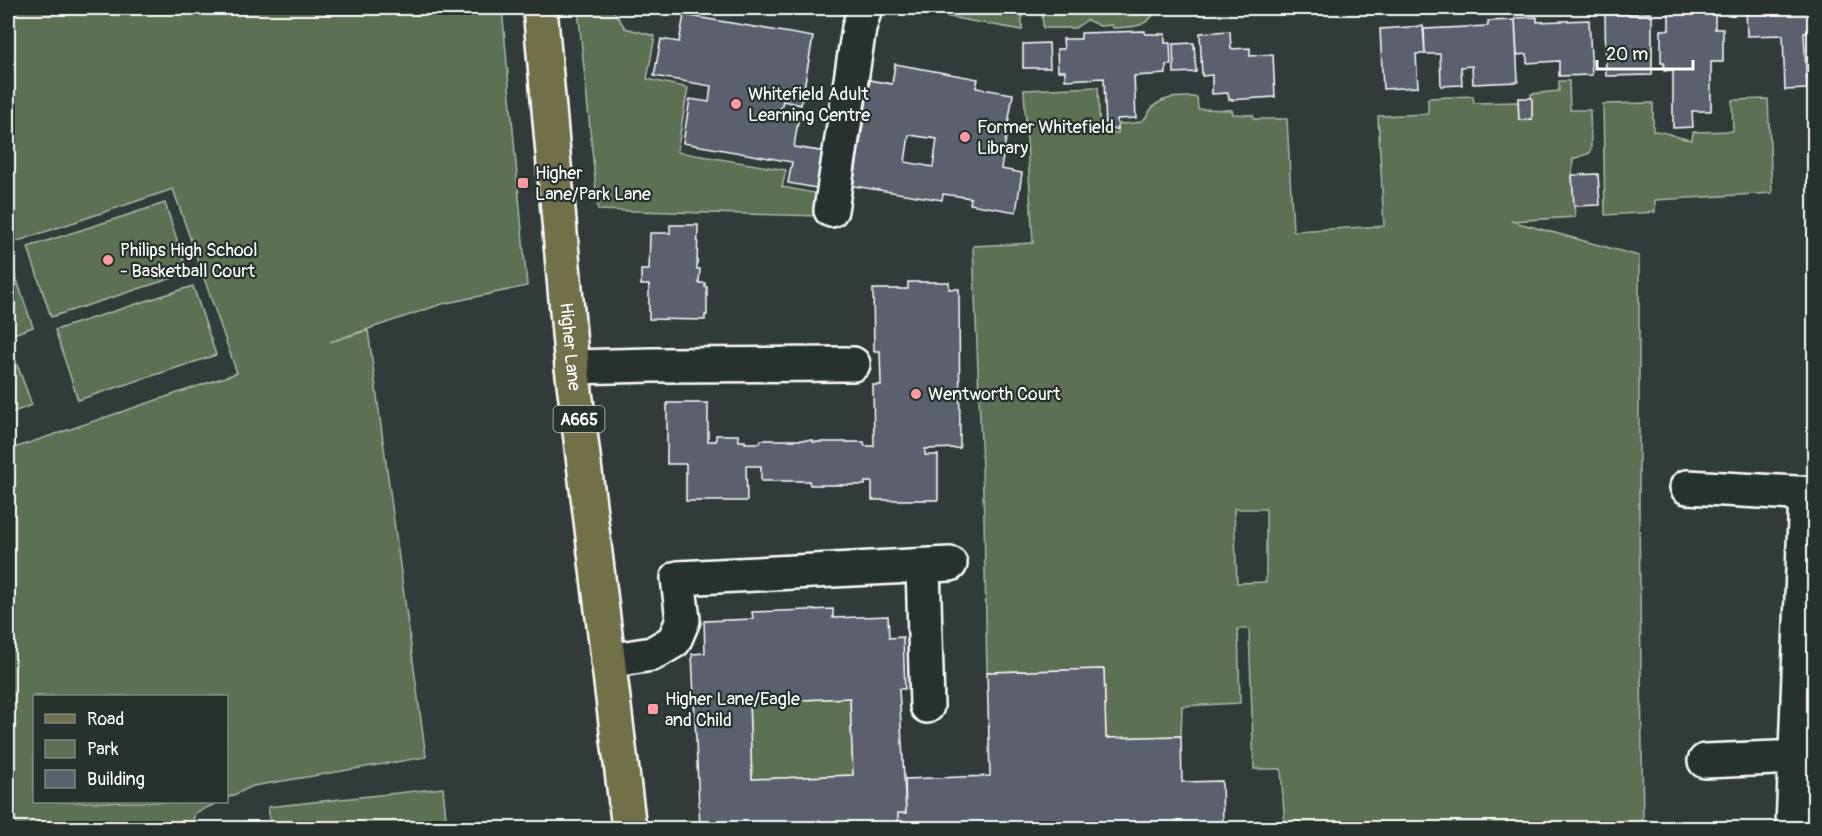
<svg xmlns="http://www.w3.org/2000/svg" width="1822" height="836" font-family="Pangolin,sans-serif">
<rect width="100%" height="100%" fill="#313c3a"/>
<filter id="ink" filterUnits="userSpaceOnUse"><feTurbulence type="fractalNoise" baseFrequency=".0167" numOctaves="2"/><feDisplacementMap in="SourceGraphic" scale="12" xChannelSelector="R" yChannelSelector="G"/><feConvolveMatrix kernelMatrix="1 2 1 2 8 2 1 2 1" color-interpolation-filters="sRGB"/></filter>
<g filter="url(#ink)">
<path fill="#5c6f52" stroke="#aeb7a8" stroke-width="1.5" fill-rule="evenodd" d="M8,8h494l25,278 -85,18 -112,38 38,-12 58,427 -173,29 -26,12 -1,-102h-192v106h185l-24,11 -4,15h-183v-378l229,-77 -64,-184 -161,54 -4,-14z
M578,8h35v2l12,18 30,8 -8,43 41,9 -11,64 109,18 -4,17 43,8 -3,21 -224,-6z
M899,8h123v22z
M1042,8h115c-8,20 -25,19 -44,20l-1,-3 -12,1 -13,-6 -12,8h-32z
M1559,81h10l1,29h20l1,37 -1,6 -17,6 -1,16 3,42 -64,4 128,35v257l4,315h-358l-4,-59h-27l-5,-140h-11l2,74 -58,3 -1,30 -75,2 -2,-69 -117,3 -3,-154 -11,-272 60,-3 -9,-153 74,-3 2,46h18v-9c9,-1 22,1 28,-7 4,-6 5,-10 12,-14 12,-7 26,-6 39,-6l1,12 34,1 1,4 20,1 1,4h33l6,112 91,-5 -6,-110 50,-2v-16l45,-2 1,7 44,-1 1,18 13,-1 -1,-25 28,-3zM1234,509h32v73l-29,1z
M1768,99l4,94 -117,7v12l-50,3 -2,-111 50,-1v28c14,0 25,8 39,9l1,-8 40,-1 -1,-31z
M165,203l23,70 -137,44 -23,-70z
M8,254l25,73 -25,9z
M193,286l23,69 -138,45 -23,-70z
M14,356l18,49 -24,9v-56z
M850,698l3,77 -101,4 -3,-77z
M443,788l4,40h-176l-3,-21z"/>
<path fill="#5c616e" stroke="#fff" stroke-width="1.5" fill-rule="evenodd" d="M1675,8h31l3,3h6v18h8v33h-12v49h-19l1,16 -20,1v-58l-9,1v-8h-3v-33h8v-19h3z
M1746,8h68v24l-10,1 3,56 -22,1 -2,-55 -36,1z
M1652,13v62l-46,1 -1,-62z
M684,15l129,22 -12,68 -18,-4 -3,11 19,3 -5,32 39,6 -6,37 -39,-7 4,-21 -109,-19 7,-44 19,3 2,-16 -57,-10 7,-37 18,3z
M1537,17v5l52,-2 3,55 -33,1v-15l-32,2v-9l-10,1 -2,-37z
M1515,20l3,62 -45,2 -1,-18 -11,1 1,18 -21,1 -1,-32h-15l-1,-25 64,-3v-5z
M1423,26l2,28h-9l2,33 -35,2 -3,-60z
M1145,31v3h20v9h5l1,22h-5v9l-32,2 2,42 -19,1 1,10 -12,1 -2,-52 -39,2v-9h-7l-1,-22h7l-1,-10h18v-6z
M1230,31l1,18 19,-1v8l23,-2 2,43 -46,3 -1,-7 -16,1v-19l-10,1 -2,-43z
M1049,43l1,25h-27v-24z
M1194,43l2,29 -22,1 -1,-29z
M895,64l83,15 -2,9 37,6 -12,75 21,4 -6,39 -46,-8 1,-6 -28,-4 -1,6 -89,-14 17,-106 22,4zM909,135l28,4 -4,28 -28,-5z
M1518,98h14v21l-13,1z
M1598,174l2,31 -26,1 -2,-31z
M670,225h28l-1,44h3l-1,14h6v4h2v28h-2v5l-56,-1v-34h-8v-15h8l1,-37h20z
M908,282h41v7h10l1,159 -35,1v6h13v45h-66v-18h-7v3h-55l-1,-4h-48v-15h-15l1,35h-61v-37h-19v-61h41v38h8v-6h22l1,6h6v2h15l1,-3h52v2h51l1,4h9l-1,-61h8l-1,-34h-6l-1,-62h35z
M833,609v9l55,-2 1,22 14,-1 2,52h-6l7,124h-8v15h-198l-8,-174 13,-1 -1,-32 49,-2 -1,-7zM850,698l3,77 -101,4 -3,-77z
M1104,669l2,69 75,-2 1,46 40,-1 1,47h-325v-15h8l-1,-34 85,-3 -3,-104z"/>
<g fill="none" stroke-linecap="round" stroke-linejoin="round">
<g stroke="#fff" stroke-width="38">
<path id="minor" d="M831,210l28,-182 6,-20
M572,367l80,-2 201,-1
M1687,487l127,7
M923,566l4,140
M608,661l44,-7 22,-13 9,-21 -5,-42 272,-14
M1705,761l91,-4
M1793,828l13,-334"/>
</g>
<g stroke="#fff" stroke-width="38">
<g id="major">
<path id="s1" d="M540,8l32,359 57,461"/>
</g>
</g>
<use href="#minor" stroke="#26332d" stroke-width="33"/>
<use href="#major" stroke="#71704a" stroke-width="33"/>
</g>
</g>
<g fill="#ff9aa2" stroke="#26332d" stroke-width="2">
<circle cx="736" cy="104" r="6"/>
<circle cx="965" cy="137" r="6"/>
<rect x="517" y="177" width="12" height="12" rx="3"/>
<circle cx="108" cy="260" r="6"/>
<circle cx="916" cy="394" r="6"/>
<rect x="647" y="703" width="12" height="12" rx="3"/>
</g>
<g text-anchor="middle" stroke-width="4.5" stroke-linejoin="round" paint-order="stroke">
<rect fill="#26332d" stroke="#bec2c0" stroke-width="1.5" x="553.5" y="406" width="51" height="26" rx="4.5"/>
<g font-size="16" font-weight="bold" fill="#fff">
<text x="579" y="425">A665</text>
</g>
<g font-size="18" fill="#fff" stroke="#26332d" text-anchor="start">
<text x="748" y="100">Whitefield Adult<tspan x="748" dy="21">Learning Centre</tspan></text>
<text x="977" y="133">Former Whitefield<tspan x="977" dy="21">Library</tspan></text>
<text x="535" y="179">Higher<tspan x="535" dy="21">Lane/Park Lane</tspan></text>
<text x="120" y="256">Philips High School<tspan x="120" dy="21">- Basketball Court</tspan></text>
<text x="928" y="400">Wentworth Court</text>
<text x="665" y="705">Higher Lane/Eagle<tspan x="665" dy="21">and Child</tspan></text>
</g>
<g font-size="18" fill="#fff" stroke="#26332d">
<text dy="6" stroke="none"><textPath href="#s1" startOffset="340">Higher Lane</textPath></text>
</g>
</g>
<rect width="1822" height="836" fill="none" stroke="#26332d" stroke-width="30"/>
<rect x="15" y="15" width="1792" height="806" fill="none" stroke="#fff" stroke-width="2" filter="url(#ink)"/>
<rect x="33" y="695" width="195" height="108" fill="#26332d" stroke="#7d8581" stroke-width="1.5"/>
<rect x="45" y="714" width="30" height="9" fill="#71704a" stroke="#7d8581" stroke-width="1.5"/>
<text x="87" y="725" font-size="18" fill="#ffffff">Road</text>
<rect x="45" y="740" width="30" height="18" fill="#5c6f52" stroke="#7d8581" stroke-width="1.5"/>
<text x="87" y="755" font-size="18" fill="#ffffff">Park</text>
<rect x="45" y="770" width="30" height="18" fill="#5c616e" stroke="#7d8581" stroke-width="1.5"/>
<text x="87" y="785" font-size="18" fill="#ffffff">Building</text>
<path d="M1597 60v9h96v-9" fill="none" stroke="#ffffff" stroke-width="3"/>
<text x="1606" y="60" font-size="18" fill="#ffffff" stroke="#26332d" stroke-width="4.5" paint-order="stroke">20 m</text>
</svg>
